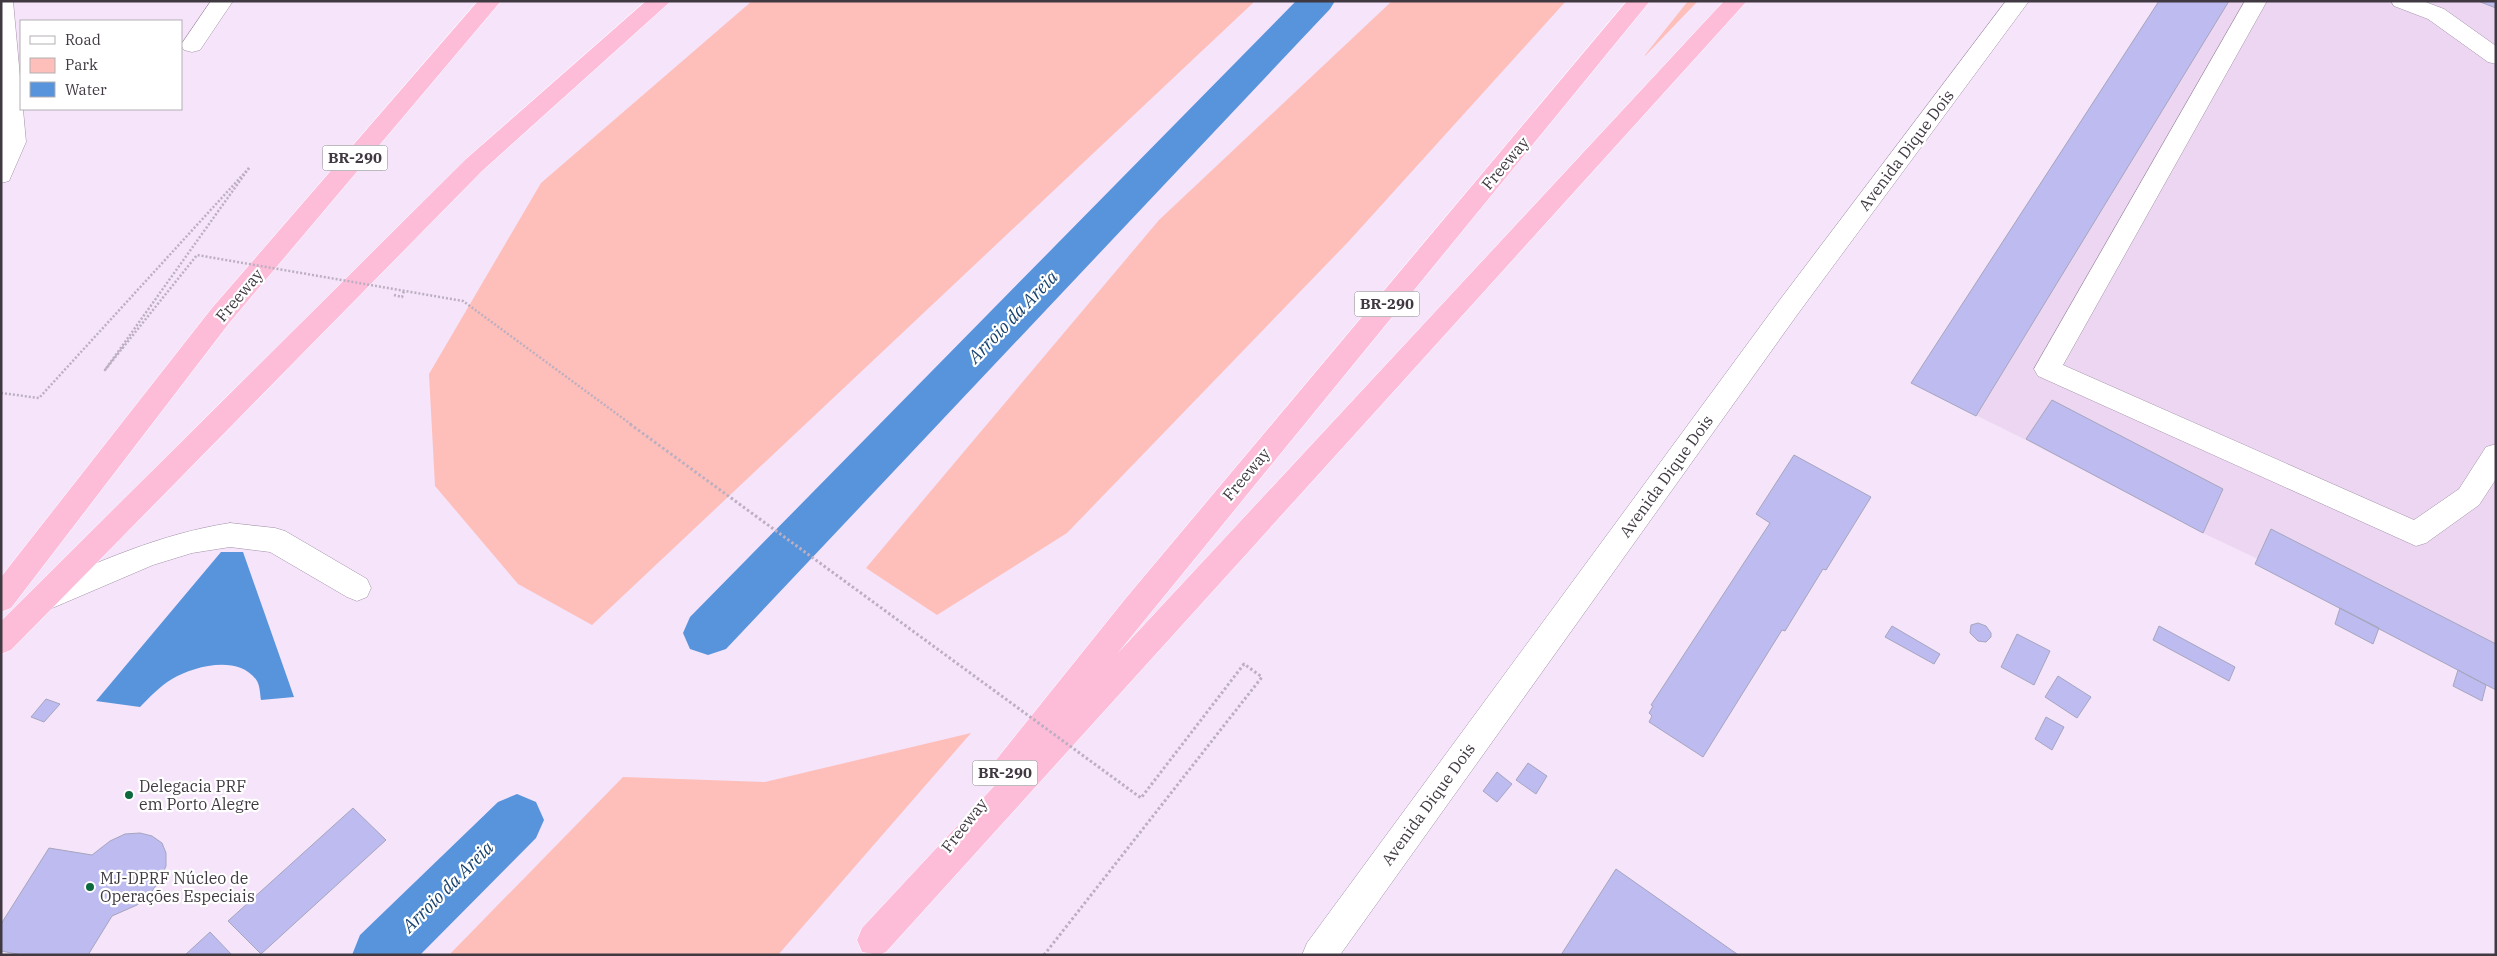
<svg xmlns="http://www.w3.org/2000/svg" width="2497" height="956" font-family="'IBM Plex Serif',serif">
<rect width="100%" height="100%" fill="#f5e4fa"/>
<path fill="#ecd6f2" d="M2159,1h337v671l-293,-139 -177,-93 -115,-57z"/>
<path fill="#febfba" d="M752,1h503l-663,624 -74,-41 -83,-98 -6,-112 112,-191z
M1392,1h174l-217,240 -282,292 -130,82 -71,-47 293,-348z
M1688,1h10l-53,55v-1z
M971,733l-193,222h-329l174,-178 142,5z"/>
<path fill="#5794db" d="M221,552h22l51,145 -33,3c-1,-6 -1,-14 -4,-19 -18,-27 -63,-15 -85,-2 -13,8 -22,18 -32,28l-44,-6z"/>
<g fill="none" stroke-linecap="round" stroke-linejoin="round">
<path fill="#5794db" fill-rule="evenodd" d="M1296,1h39l-5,8 -604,640 -18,6 -18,-6 -7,-16 7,-16z
M517,794l19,8 8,18 -8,18 -116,117h-68l8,-20 138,-133z"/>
</g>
<path fill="#bdbbf0" stroke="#a6a6bd" d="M2159,1h70l-253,415 -65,-33z
M2478,1h18v7z
M2052,400l171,89 -20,44 -177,-94z
M1794,455l77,42 -45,73 -3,-1 -38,62 -3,-1 -79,127 -54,-35 3,-6 -3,-3 4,-7 -2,-1 119,-182 -14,-9z
M2271,529l225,115v46l-241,-126z
M2340,608l39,20 -6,16 -38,-20z
M1978,623l8,3 5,7v4l-5,5 -8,-1 -8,-8 1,-8z
M1892,626l48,28 -6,10 -49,-27z
M2159,626l76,41 -6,14 -76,-41z
M2017,634l33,17 -16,34 -33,-18z
M2458,670l28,15 -4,16 -29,-15z
M2058,676l33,21 -14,21 -32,-21z
M46,699l14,5 -16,18 -13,-5z
M2046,717l18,10 -12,23 -17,-11z
M1528,763l19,13 -11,18 -20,-14z
M1497,772l15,12 -15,18 -14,-11z
M353,808l33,32 -125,114 -33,-33z
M140,833l12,3 10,7 4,10v13l-6,14 -10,14 -13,11 -25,11 -24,39h-66l-21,-4v-27l48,-76 43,7 18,-14 15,-7z
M1616,869l121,85 -1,1h-175z
M210,932l22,23h-47z"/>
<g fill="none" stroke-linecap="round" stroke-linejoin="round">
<g stroke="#a292a6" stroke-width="1">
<path id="minor" d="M1,1h12l13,141 -17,39 -8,2z
M211,1h22l-33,49 -8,2 -8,-2 -3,-5z
M2006,1h23l-232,314 -457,640h-38l5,-12 472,-642z
M2245,1h22l-204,364 351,155 45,-31 27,-42 10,-3v35l-17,26 -53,38 -10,3 -378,-170 -4,-7z
M2391,1h32l21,8 52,37v18l-8,-2 -60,-43 -34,-13z
M230,523l45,5 10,3 82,48 4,9 -4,9 -10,4 -10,-4 -77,-45 -40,-5 -38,6 -39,12 -110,47 -10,-4 -5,-9 5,-9c66,-28 126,-56 197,-67z"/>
</g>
<g stroke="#fff" stroke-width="1">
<path id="highway" d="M478,1h23l-271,321 -219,286 -10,4v-35l211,-269z
M646,1h25l-189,170 -471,479 -10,4v-33l465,-462z
M1627,1h23l-533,653 607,-653h23l-861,951 -7,3 -17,-3 -5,-12 5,-12 136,-146 -7,-11 5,-11 130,-162z"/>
</g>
<path stroke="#bdafc1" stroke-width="2.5" stroke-dasharray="2 2" stroke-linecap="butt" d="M394,295l8,2 2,-6
M1,393l38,5 210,-230"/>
<path stroke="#bdafc1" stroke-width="3" stroke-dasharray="2.5 2.5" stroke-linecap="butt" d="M1044,955l218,-278"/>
<use href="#minor" fill="#fff" fill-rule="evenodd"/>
<use href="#highway" fill="#fdbdd9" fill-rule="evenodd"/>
<path stroke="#bdafc1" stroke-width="2.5" stroke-dasharray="2 2" stroke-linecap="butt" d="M249,168l-144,202 92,-115 266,46 169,124"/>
<path stroke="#bdafc1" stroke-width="3" stroke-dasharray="2.5 2.5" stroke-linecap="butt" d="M630,424l511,374 103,-134 18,13"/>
</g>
<g fill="#0d6a3e" stroke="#fff" stroke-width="2">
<circle cx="129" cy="795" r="5"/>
<circle cx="90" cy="887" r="5"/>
</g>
<g text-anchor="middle" stroke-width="4.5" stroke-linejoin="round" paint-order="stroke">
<g fill="#fff" stroke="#79747b" stroke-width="1">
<rect x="322.5" y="145.5" width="65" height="25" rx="4"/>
<rect x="1354.5" y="291.5" width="65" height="25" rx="4"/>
<rect x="972.5" y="760.5" width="65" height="25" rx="4"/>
</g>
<g font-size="15" font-weight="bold" fill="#403942">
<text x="355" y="163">BR-290</text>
<text x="1387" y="309">BR-290</text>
<text x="1005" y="778">BR-290</text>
</g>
<g font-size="16" fill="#403942" stroke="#fff">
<text transform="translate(1906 150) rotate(-53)" y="6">Avenida Dique Dois</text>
<text transform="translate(1505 163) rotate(-50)" y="6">Freeway</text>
<text transform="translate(239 295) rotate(-50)" y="6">Freeway</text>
<text transform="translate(1246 474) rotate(-50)" y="6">Freeway</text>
<text transform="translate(1666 476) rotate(-54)" y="6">Avenida Dique Dois</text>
<text transform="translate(1428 804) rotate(-54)" y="6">Avenida Dique Dois</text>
<text transform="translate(964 825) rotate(-52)" y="6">Freeway</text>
</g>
<g font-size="16" fill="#403942" stroke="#fff" text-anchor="start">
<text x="139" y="792">Delegacia PRF<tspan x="139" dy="18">em Porto Alegre</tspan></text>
<text x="100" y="884">MJ-DPRF Núcleo de<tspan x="100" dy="18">Operações Especiais</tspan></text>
</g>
<g font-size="18" font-style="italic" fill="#16416f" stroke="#fff">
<text transform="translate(1013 317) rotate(-46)" y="6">Arroio da Areia</text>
<text transform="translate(448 887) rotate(-45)" y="6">Arroio da Areia</text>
</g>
</g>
<rect width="2497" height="956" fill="none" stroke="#403942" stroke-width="5"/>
<rect x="20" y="20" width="162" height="90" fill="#ffffff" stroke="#b3b0b3"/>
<rect x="30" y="36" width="25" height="8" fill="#ffffff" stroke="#b3b0b3"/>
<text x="65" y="45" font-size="15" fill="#403942">Road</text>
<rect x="30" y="58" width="25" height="15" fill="#febfba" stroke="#b3b0b3"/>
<text x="65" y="70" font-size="15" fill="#403942">Park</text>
<rect x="30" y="82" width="25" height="15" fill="#5794db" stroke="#b3b0b3"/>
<text x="65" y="95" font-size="15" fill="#403942">Water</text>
</svg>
